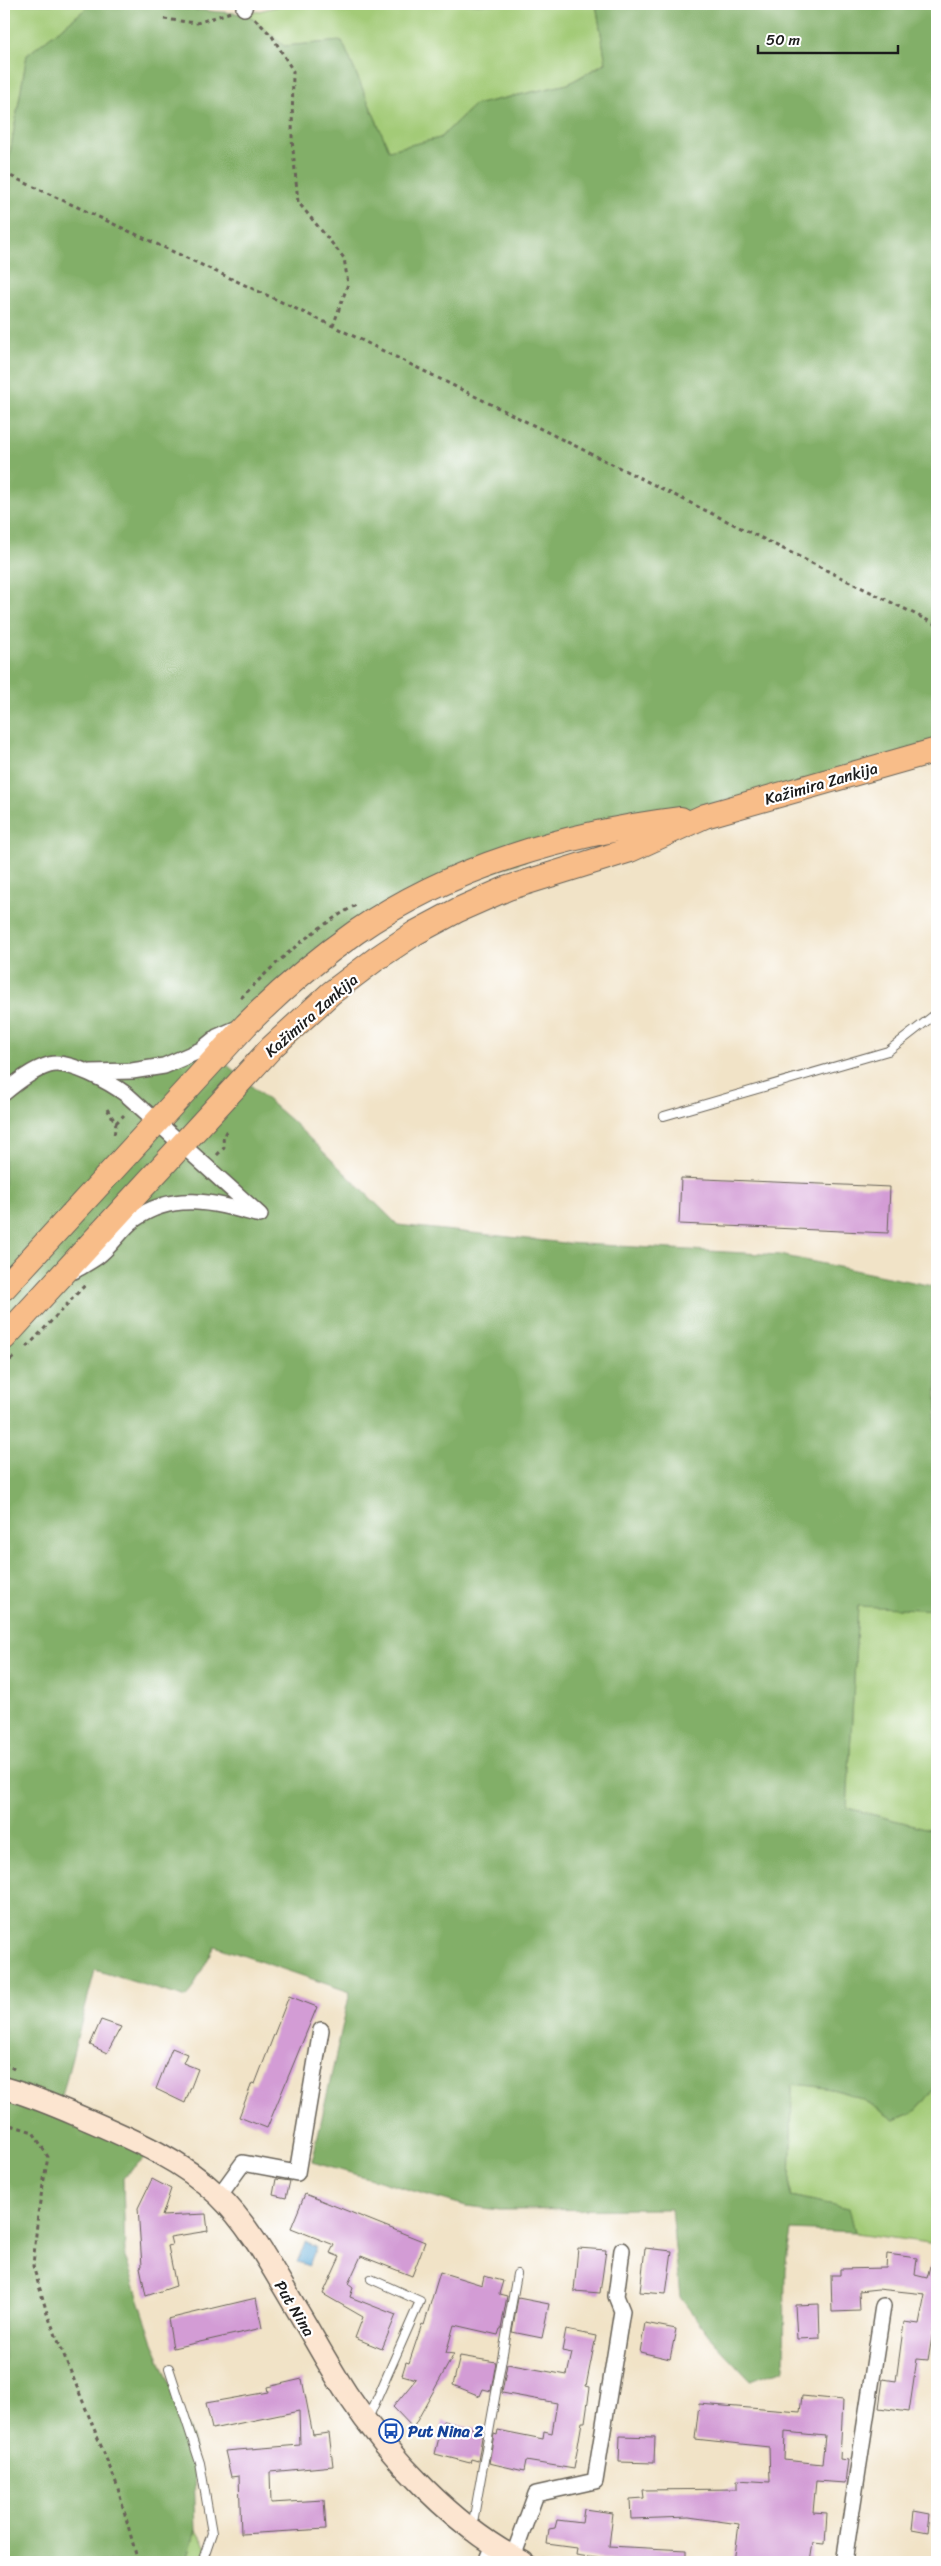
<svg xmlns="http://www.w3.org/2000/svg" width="941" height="2566" font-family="Sriracha,sans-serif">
<rect width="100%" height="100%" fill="#fff"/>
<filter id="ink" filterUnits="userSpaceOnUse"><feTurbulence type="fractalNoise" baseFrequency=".02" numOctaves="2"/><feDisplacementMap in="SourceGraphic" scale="10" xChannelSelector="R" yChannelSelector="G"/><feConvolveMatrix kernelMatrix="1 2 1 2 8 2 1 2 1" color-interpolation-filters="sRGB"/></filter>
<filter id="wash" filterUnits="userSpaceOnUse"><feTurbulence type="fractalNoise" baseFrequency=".0096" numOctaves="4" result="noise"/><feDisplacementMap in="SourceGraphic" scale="20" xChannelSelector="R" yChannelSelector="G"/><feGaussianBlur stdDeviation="1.12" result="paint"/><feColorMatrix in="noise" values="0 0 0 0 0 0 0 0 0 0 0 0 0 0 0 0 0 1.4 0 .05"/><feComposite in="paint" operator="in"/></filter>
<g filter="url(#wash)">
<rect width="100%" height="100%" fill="#f1e3c7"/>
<path fill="#a3cb77" stroke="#60744a" d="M4,4h88l-65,51 -23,133z
M287,4h309l10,58 -38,22 -94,21 -34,33 -51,12 -47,-109 -58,5 -37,-32z
M858,1605l79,5v221l-90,-23z
M792,2084c47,4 64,9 103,36l22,-10 20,-24v158l-82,-11 -7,-25 -58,-12z
M196,2530l18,32h-28z"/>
<path fill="#82af68" stroke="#4f6642" d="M92,4h76l16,5 63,5 37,32 58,-5 47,109 51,-12 34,-33 94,-21 38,-21 -10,-59h341v746l-314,76 -221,78 -185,152 76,66 105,103 167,18 215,12 157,32v323l-79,-4 -11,202 90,23v255l-20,24 -22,10c-39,-27 -55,-32 -103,-36l-2,112 59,12 6,25 -64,-3 -6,39 -1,100 -33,12 -38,-40 -33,-44 -9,-88 -172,1 -33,-4 -154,-44 38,-170 -135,-46 -28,52 -92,-28 -36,137 94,43 -30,27 2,79 27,84 41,100 3,90 -10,32h-182v-2374l23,-133z"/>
<path fill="#5ba8d4" stroke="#3c6278" d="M305,2242l11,5 -7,19 -12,-4z"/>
<g id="blocks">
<path fill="#d39cd5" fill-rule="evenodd" d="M681,1178l209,9 -2,46 -209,-9z
M289,1996l28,11 -50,121 -28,-11 13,-34 3,1z
M101,2020l20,7 -14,26 -17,-8z
M172,2048l15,6 -4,9 15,6 -13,34 -29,-14z
M152,2179l19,10 -9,27 44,-2 2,17 -38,6 2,8 -4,1 8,40 -30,10 -6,-29 2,-1 -4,-58z
M276,2179l14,2 -4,17 -13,-3z
M305,2194l120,48 -13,34 -51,-20 -13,28 5,4 -3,9 46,18 -14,34 -27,-11 8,-21 -40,-23 17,-37 -10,-4 4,-8 -43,-17z
M578,2248l28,2 -6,43 -26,-2z
M645,2248l27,3 -6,43 -26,-2z
M887,2254l30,4 -2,17 12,3 3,-12 7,1v42l-9,51 -11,-1 -8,53 -30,-4 4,-29 13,2 8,-59 15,2 6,-30 -47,-5 -19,2 1,20 -28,1 -1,-37h9v-6l46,-1z
M440,2272l42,13 2,-9 19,5 -4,13 8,2 -6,33h-1l-2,6 -44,-10 -8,28 8,1 -41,74 -20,-21 23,-28 -14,-4 4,-13 3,1 13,-39 2,1z
M256,2298l6,30 -89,20 -5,-29z
M518,2298l31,6 -7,34 -30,-6z
M819,2304l1,34 -23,1 -2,-34z
M645,2323l31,6 -6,30 -30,-7z
M566,2330l30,6 -10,50 4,1 -5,35h-3l-8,47 -48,-8 -2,10 -35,-8 5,-29 3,1 1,-5 45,9 1,-8 8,2 5,-30 -55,-10 5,-29 60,11 5,-22 -10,-2z
M460,2356l36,6 -5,29 -8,-2 -3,7 -27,-11z
M302,2379l11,56 16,-2 4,33 -63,6 1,31 53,-3 2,29 -85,5 -2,-58 -8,1 -6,-26 75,-6 -1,-34 -87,18 -6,-26 62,-11 -1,-5z
M802,2396l41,4 -3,59 8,1 -3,23 -29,-2 -3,31 14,1 -2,31 -12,-1 -3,19h-76l5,-38 -50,-7 -58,2 -1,-20 14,-1 -1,-8 94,-1v-9l33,2 -1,-35 -74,-8 4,-35 101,8zM785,2432l40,4 -3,28 -38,-4z
M443,2421l40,10 -5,30 -7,-2 -1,4 -35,-9z
M620,2436l35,1 -1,26 -35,-1z
M584,2509l29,4 -4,33 77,4v12h-64l-46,-7 1,-7 -30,-4 2,-15 6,-1 2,-8 25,3z
M914,2511l16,3 -2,18 -16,-3z"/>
</g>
</g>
<g filter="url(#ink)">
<use href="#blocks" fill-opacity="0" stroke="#676258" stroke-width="1"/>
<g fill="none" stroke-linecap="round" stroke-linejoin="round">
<g stroke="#676258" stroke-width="10">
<path id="service" d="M664,1116l224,-65 49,-38
M169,2368l31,95 12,70 -10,29
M368,2419l52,-118 -49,-22
M472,2528l45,-254"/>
</g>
<g stroke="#676258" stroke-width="18">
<path id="minor" d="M244,8l1,-4
M91,1072l41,-1 32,-5 37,-16 16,-13 23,-10
M4,1093c13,-11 28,-23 45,-28 20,-6 62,18 78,30l133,120
M74,1271c8,-5 16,-9 23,-14 15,-11 24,-28 38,-38 39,-28 80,-16 121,-5
M219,2196l24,-33 54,10 24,-143
M513,2557l23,-63 59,-13 27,-170 -6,-15 6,-46
M486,2562l7,-17
M844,2562l39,-256"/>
</g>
<g stroke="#676258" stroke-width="24">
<path id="secondary" d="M4,2088c29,8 56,20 84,32 46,20 93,40 130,75 34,33 56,77 81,118 16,27 31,55 48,81 42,63 108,134 176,168"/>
</g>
<g stroke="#676258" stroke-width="26">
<path id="primary" d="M4,1288l242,-263c34,-34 70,-65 110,-93 94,-65 212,-99 325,-113
M4,1338l268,-291 59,-54 45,-34 39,-26 43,-23 50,-22 122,-38 75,-34 232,-66"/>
</g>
<path stroke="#676258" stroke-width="3" stroke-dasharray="4 4" stroke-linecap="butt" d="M164,19l33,4 34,-11
M255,19l17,17 21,35 -1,68 6,63 46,56 4,26 -15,42
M4,173l329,153 604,299
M4,191l6,-15
M241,998c36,-37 72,-70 117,-94
M107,1109l9,14 -2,13
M116,1123l8,-8
M217,1155l7,-7 -1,-11 5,-9
M27,1347l59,-63
M4,1365l10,-8
M4,2063l10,6
M4,2123l29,9 15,25 -10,56 -5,53 15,50 69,169 21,77
M542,2558l8,4"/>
<use href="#service" stroke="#fff" stroke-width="8"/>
<use href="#minor" stroke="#fff" stroke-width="15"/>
<use href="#secondary" stroke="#fce5d0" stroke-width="21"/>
<use href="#primary" stroke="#f8bd89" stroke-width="24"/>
</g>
</g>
<defs>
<g id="bus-ring" transform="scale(1.25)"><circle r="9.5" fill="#fff" stroke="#1a4fb4" stroke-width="1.5"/><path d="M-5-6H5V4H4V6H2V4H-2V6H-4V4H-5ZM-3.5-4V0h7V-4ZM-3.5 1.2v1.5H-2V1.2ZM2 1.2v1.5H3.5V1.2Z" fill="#1a4fb4"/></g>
</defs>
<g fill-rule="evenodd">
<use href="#bus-ring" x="391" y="2431"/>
</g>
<g text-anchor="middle" stroke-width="4.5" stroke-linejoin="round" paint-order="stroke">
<g font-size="16" fill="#1c1c1c" stroke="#fff">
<text transform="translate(821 783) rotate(-16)" y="6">Kažimira Zankija</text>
<text transform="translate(311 1015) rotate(-41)" y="6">Kažimira Zankija</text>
<text transform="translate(295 2308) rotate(59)" y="6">Put Nina</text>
</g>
<g font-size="16" font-weight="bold" fill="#164399" stroke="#fff" text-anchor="start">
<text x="408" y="2437">Put Nina 2</text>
</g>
</g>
<rect width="941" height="2566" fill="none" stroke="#fff" stroke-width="20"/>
<path d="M758 45v8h140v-8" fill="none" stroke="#1c1c1c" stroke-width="2.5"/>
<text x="766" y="45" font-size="15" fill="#1c1c1c" stroke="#ffffff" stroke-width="4" paint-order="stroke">50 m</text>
</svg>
